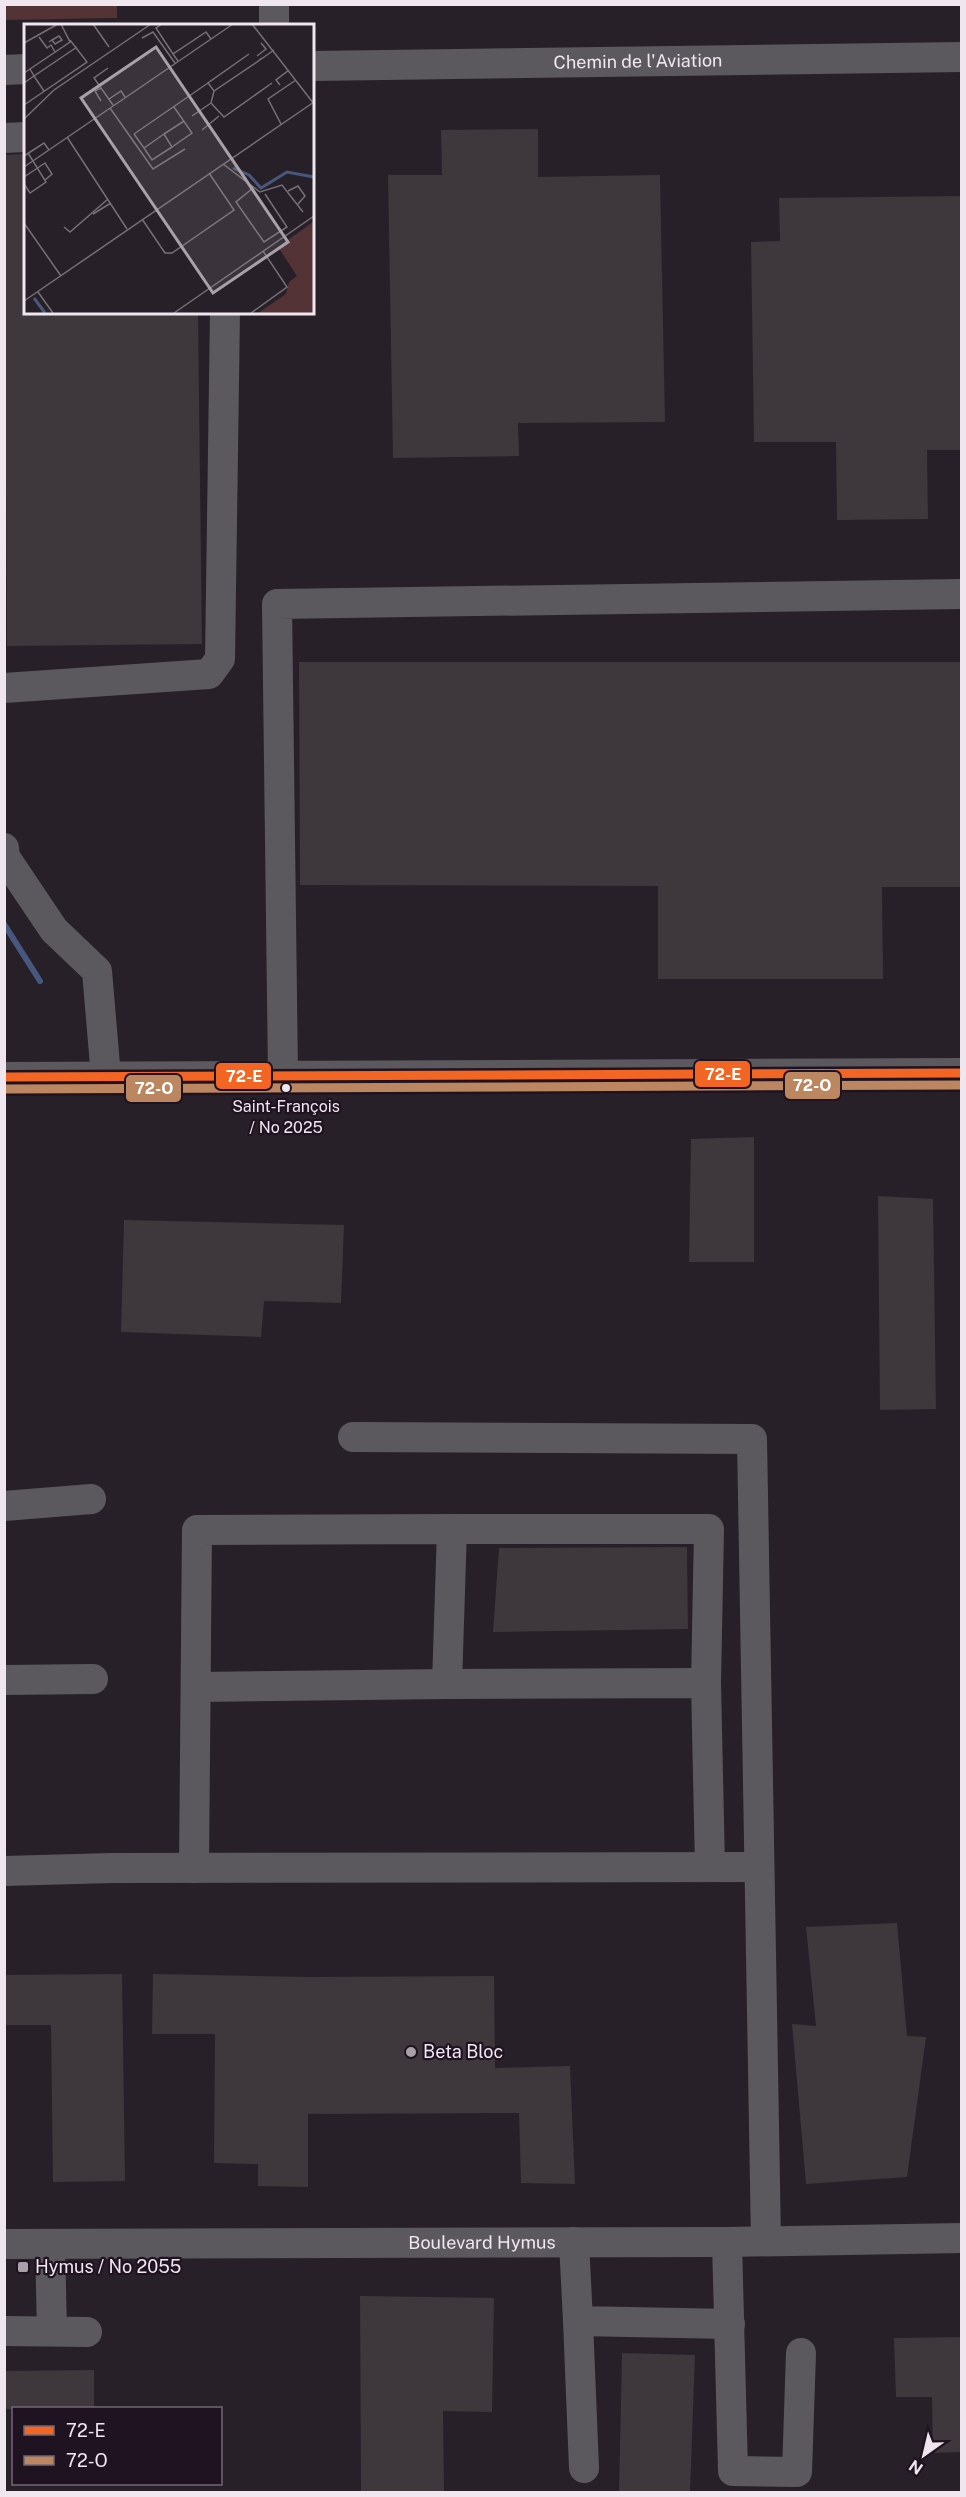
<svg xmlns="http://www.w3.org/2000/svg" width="966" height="2497" font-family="'Public Sans',sans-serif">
<rect width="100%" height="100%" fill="#272028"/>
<path fill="#533335" d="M4,5h113v13l-112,2z"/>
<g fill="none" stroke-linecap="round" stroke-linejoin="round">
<path stroke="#48577e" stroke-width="6" d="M4,924l36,57"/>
</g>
<path fill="#3e373c" d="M538,129v48l122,-2 5,247 -147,1 1,33 -126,2 -5,-283h54l-1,-45z
M26,154v158h172l4,332 -195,2 -3,-491z
M962,196v254h-35l1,69 -91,1 -1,-78h-82l-3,-200 29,-1 -1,-43z
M299,662h663v225h-80l1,92h-225v-93l-358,-1z
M754,1137v125h-65l2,-123z
M878,1196l55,3 3,210 -56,1z
M124,1220l220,5 -3,78 -77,-2 -3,36 -140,-5z
M687,1547l1,82 -195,3 6,-84z
M897,1923l10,113 19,1 -19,140 -101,7 -14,-160 24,2 -10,-99z
M122,1974l3,207 -72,1 -2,-157h-47v-50z
M153,1974l156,3 185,-1 1,92 75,-2 5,118 -54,-1 -2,-70 -211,1v73l-50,-1v-22l-44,-1 1,-129h-63z
M360,2296l134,2 -2,114 -49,-1 1,82h-83z
M962,2337v115l-29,1 -1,-56h-36l-2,-59z
M622,2353l73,2 -5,138h-71z
M94,2370v39h-90v-38z"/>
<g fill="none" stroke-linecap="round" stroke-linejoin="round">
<g stroke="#5c595e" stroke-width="30">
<path d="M274,4v22"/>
<path id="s1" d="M312,66l650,-9"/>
<path d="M4,70l22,-1"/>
<path d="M4,138l22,-1"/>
<path d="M4,688l205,-14 11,-15 5,-347"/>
<path d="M4,848l1,9 49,73 43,41 9,106"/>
<path d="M283,1076l-6,-472 685,-10"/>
<path d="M4,1077l958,-4"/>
<path d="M353,1437l399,2 14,802"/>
<path d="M4,1506l87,-7"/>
<path d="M452,1529h257l-3,154"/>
<path d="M4,1680l89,-1"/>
<path d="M197,1687l250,-3"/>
<path d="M194,1868l3,-338 255,-1 -5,155 259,-1 4,184"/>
<path d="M4,1871l108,-3 647,-1"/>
<path d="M574,2242l4,79 152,3"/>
<path d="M727,2242l6,229 64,1 4,-119"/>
<path id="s2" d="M4,2244l723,-2 235,-4"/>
<path d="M50,2244l2,87"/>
<path d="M578,2321l6,147"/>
<path d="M4,2331l83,1"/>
</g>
<g stroke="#201321" stroke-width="14">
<path id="bus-1" d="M4,1077l958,-4"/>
</g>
<g stroke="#201321" stroke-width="14">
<path id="bus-2" d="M4,1089l958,-4"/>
</g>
<use href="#bus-1" stroke="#f26522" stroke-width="9"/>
<use href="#bus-2" stroke="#bb8660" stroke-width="9"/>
</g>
<circle fill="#efe6f0" stroke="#201321" stroke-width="2" cx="286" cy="1088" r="5"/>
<g fill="#a9a1aa" stroke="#201321" stroke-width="2">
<circle cx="411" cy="2052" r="6"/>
<rect x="17" y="2261" width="12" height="12" rx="3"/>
</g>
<g text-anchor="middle" stroke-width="4.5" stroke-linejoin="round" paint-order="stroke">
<g font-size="16" fill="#efe6f0" stroke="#201321">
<text x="286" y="1112">Saint-François<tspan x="286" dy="21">/ No 2025</tspan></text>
</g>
<g font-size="18" fill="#efe6f0" stroke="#201321">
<text dy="6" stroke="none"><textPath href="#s1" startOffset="326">Chemin de l'Aviation</textPath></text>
<text dy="6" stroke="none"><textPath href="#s2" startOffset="478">Boulevard Hymus</textPath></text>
</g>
<g font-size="18" fill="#efe6f0" stroke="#201321" text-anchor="start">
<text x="423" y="2058">Beta Bloc</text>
<text x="35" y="2273">Hymus / No 2055</text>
</g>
</g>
<g transform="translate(24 24)">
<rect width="290" height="290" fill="#272028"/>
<path d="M289,198v91h-55l28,-19 3,-12 8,-6 -19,-29z" fill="#533335"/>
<path fill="none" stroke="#48577e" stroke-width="3" d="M209,144l16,7 12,13 26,-16 27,5M10,274l11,15"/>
<path fill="none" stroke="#776f78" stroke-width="1.5" d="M69,0l16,23M138,0l-6,4 17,26M228,0l62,80M15,13l8,11 4,-3 4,7M118,14l11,-6 22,31M25,18l3,-2 7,-4 3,4 -7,4 -3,-4M0,19l34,-19M225,30l-41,29 6,8 43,-29M233,32l9,-7 -5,-6M238,34l-5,4 17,-12M154,37l-5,-7 33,-22 5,7M6,45l4,7 43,-29M0,49l46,-31 -9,-18M0,59l10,-7 10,15M256,61l-4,-5 13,-10M77,64l-7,-10 14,-10M190,67l-3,12 13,14 48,-34M85,75l12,-8 4,6M77,77l-6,-10 6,-3 12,17M0,81l63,-43 -17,-22M86,84l43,61 32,-20M168,92l19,-13M0,95l30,-29 97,-66M257,100l-13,-25 28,-19M178,106l17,-14M110,110l10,14 20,-14 8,13 20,-14 -18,-26M110,110l74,-51M140,110l20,-13M43,113l60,92M120,124l8,12 20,-13M0,132l20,-13 5,7M199,140l37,28 22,-7 21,27M0,143l209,-143M0,153l21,-14 7,11 -7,6M0,160l6,9 16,-11 -18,-29M229,164l-17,14 28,40 23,-15 -22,-33M264,167l10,-5 7,10 -7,8M69,190l18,-11M118,195l23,34h7l62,-43 -25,-37M0,199l37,53M40,203l6,5 38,-33M14,268l15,21M0,277l290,-199M150,289l140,-97M227,289l36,-26 -24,-36"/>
<path fill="#a9a1aa" fill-opacity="0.15" stroke="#a9a1aa" stroke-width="3" d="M132,23l132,195 -75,51 -132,-195z"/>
<rect width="290" height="290" fill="none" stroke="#efe6f0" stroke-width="3"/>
</g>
<g stroke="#201321" stroke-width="2">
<rect x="694" y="1060" width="57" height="28" rx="6" fill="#f26522"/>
<rect x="215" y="1062" width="57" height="28" rx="6" fill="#f26522"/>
<rect x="784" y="1071" width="57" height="29" rx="6" fill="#bb8660"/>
<rect x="125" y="1074" width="57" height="29" rx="6" fill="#bb8660"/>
</g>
<g font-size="16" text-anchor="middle" font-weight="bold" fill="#fff">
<text x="723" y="1080">72-E</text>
<text x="244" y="1082">72-E</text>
<text x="812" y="1091">72-O</text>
<text x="154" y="1094">72-O</text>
</g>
<rect width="966" height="2497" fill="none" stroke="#efe6f0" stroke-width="12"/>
<rect x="12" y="2407" width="210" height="78" fill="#201321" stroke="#736774" stroke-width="1.5"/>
<rect x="24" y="2426" width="30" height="9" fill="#f26522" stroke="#736774" stroke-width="1.5"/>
<text x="66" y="2437" font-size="18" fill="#efe6f0">72-E</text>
<rect x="24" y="2456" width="30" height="9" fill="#bb8660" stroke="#736774" stroke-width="1.5"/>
<text x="66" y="2467" font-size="18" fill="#efe6f0">72-O</text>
<g transform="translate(924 2455) rotate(214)" stroke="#201321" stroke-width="4.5" paint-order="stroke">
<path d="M0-4.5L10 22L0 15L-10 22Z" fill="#efe6f0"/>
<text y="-9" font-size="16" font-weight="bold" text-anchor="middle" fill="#efe6f0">N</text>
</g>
</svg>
